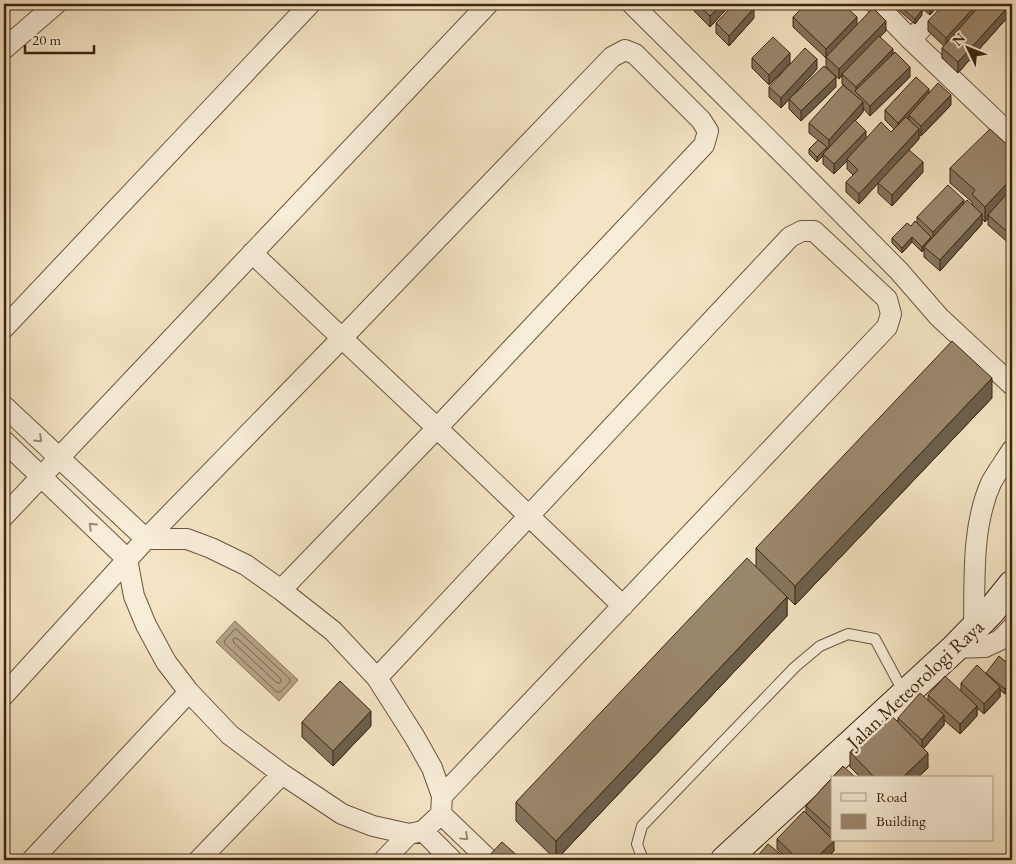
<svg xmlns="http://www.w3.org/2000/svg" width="1016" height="864" font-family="'EB Garamond',serif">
<rect width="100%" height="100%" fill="#f4e4c3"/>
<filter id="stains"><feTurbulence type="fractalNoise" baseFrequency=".004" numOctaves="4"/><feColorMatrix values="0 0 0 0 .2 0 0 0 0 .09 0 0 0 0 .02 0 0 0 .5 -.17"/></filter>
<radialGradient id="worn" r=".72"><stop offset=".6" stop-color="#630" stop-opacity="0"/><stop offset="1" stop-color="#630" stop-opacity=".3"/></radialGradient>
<path fill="#b5a386" stroke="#847157" d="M235,621l63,59 -19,21 -63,-59z"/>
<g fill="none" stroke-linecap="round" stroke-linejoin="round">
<path stroke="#78644c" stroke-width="1" d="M236,629l54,50v3l-10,10h-3l-53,-49 1,-3 9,-10z
M235,638l3,1 43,40v2l-1,2h-3l-43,-40 -1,-3z"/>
<g stroke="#69553e" stroke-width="12">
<path id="lane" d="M643,860l-6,-16 5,-18 153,-159 25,-21 28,-12 27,5 29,54"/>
</g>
<g stroke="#69553e" stroke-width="22">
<path id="street" d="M632,4l161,160 106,107 40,46 73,68
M876,4l35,36 101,96
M911,40l32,-36
M4,49l52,-45
M252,253l185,175 186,178
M4,328l306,-324
M4,406l142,133h41l24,9 35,17 35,25 52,41 44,47 37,58 18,32 10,28 -1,18 -18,17 -14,3 -36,-8 -31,-12 -60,-40 -52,-39 -41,-43 -23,-30 -20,-37 -12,-29 -7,-37 -123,-118
M4,516l484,-512
M974,629c1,-48 -3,-101 17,-146 6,-11 14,-22 21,-33
M955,648l30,-1 15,-7 12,-12
M377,678l413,-441 12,-6h12l73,68 4,15 -4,13 -445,469
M4,695l142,-156 196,-201 270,-281 13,-7 10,4 66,66 7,11 -4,14 -267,283 -156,162
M441,814l48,46
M423,831l29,29
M32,860l157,-168
M199,860l83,-86
M384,860l25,-26"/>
</g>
<g stroke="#3b2511" stroke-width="30">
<path id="secondary" d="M725,860l230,-212 36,-37 21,-26"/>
</g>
<use href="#lane" stroke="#f8edd8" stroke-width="10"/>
<use href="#street" stroke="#f8edd8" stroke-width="20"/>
<use href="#secondary" stroke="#f8edd8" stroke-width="28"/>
</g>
<path fill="#85755f" stroke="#3b2511" d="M694,4h37l-21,23 -16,-16z
M891,4h24l7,11 -7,9z
M919,4h20l-9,11 -11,-9z
M793,17l64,8 29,6 -6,6 30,40 -40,39 -7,-8v4l-8,9 11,17 25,-6 3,-3 -9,-9v-10l44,-17 22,12 -30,31 -2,-1v4l-10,11 14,22 -31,34 -14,-13v-10l-19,21 -13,-12v-10l7,-7 -6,-6v-8l-13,13 -11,-10v-8l-6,6 -8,-8v-5l9,-9 -9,-7v-10l38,-35 -5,-4v-9l-3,4 -13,-12v-9l-33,-31z
M754,18l-25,28 -13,-13v-10z
M1007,18l-49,55 -16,-15v-10l2,-2 -16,-15v-10z
M752,58l38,5 -21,22 -17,-17z
M817,69l-24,26 43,-8 -35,34 -12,-12v-10l-8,9 -12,-11v-10z
M1012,108v15l-2,-3v-10z
M1012,149v97l-24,-21v-6l-3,3 -3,-3v5l-42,47 -16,-14v-8l-2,3 -10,-10 -10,11 -10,-10v-5l25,-15v-6l47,-14 8,2v-3l-22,-19v-15z
M992,398l-197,207 -8,-8v19l-231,244 -40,-39v-19l240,-235v-19z
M1012,667l-7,27 -5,-4v7l-16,17 -7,-6v8l-17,18 -16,-14v5l-21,24 5,19 -11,10h-56l-11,-11v-15l48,-30v-4l30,-18v-5l33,-4v-8l25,-10z
M302,722l69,4 -38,40 -31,-29z
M843,766l-11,74 2,11 -10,9h-35l-12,-11v-10l29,-25v-8z"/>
<path fill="#6c5f4d" stroke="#3b2511" d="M722,4h9l-21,23v-11z
M934,4h5l-9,11v-6z
M977,4h9l-40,44v-10z
M754,8v10l-25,28v-10z
M1007,8v10l-49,55v-11z
M922,10v5l-7,9v-5z
M857,17v10l-31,30v-8z
M886,21v10l-43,43h-1v1l-3,4v-10z
M893,49v10l-37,32v-4z
M790,53v10l-21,22v-10z
M817,59v10l-36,39v-10z
M910,67v10l-40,39v-10z
M836,77v10l-35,34v-10z
M929,89v10l-20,16v6l-11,12v-10z
M951,95v10l-30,31v-10z
M863,102v10l-34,38v-10z
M919,129v10l-60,65v-10z
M866,131v10l-19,18v2l-13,13v-10z
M827,147v5l-4,2v2l-6,6v-5z
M923,162v10l-31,34v-11z
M1012,178v15l-24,22v4l-3,3v-15z
M964,200v10l-31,32v-10z
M982,214v10l-42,47v-11z
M912,237v5l-10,11v-5z
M931,237v5l-7,5v2l-2,3v-5z
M992,378v20l-197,207v-19z
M787,597v19l-231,244v-19z
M1012,681v5l-7,8v-5z
M1000,687v10l-16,17v-10z
M977,706v10l-17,18v-10z
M371,711v15l-38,40v-15z
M944,715v10l-22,25v-10z
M928,753v15l-11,10h-15z
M834,841v10l-10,9h-10z"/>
<path fill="#9b886e" stroke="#3b2511" d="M697,4h25l-12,12z
M734,4h15l5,4 -25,28 -13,-13z
M806,4h37l14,13 -31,32 -33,-32z
M897,4h18l7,6 -7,9z
M923,4h11l-4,5z
M944,4h33l-31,34 -18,-17z
M981,4h21l5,4 -49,54 -16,-14z
M873,8l13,13 -47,48 -13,-12z
M879,36l14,13 -37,38 -14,-13z
M773,37l17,16 -21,22 -17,-17z
M805,48l12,11 -36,39 -12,-11z
M895,52l15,15 -40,39 -15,-15z
M824,66l12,11 -35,34 -12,-12z
M916,77l13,12 -31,34 -13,-13z
M938,83l13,12 -30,31 -12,-11z
M843,85l20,17 -34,38 -20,-17z
M906,117l13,12 -60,65 -13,-12 12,-12 -11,-11 34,-37 10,10z
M855,120l11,11 -32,33 -11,-10z
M990,129l22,20v29l-27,29 -13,-13 3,-4 -25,-22z
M818,140l9,7 -10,10 -8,-8z
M909,150l14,12 -31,33 -14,-12z
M948,185l16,15 -31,32 -16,-15z
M1012,188v48l-24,-21z
M967,200l15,14 -42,46 -16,-13z
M915,221l16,16 -9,10 -10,-10 -10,11 -10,-10 15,-15 4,3z
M952,341l40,37 -197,208 -39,-38z
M747,558l40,39 -231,244 -40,-39z
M999,656l13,11v14l-7,8 -19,-16z
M977,665l23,22 -16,17 -23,-21z
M945,676l32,30 -17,18 -32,-29z
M340,681l31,30 -38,40 -31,-29z
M920,693l24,22 -22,25 -24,-22z
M890,714l38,39 -26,25h-27l-25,-26z
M843,766l13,12h-24v52l-26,-24z
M804,811l28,28v1l2,1 -20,19h-15l-22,-21z
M502,842l19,17 -1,1h-35z
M768,844l20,16h-34z"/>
<defs><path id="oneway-chevron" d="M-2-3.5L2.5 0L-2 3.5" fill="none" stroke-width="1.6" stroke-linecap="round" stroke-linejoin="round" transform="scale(1.25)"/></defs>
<g stroke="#9a8974">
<use href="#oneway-chevron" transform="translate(39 439) rotate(43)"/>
<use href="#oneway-chevron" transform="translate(92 526) rotate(-136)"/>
<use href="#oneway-chevron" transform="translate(465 837) rotate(43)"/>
</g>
<g text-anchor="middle" stroke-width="5" stroke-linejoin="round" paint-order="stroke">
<g font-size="20" fill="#3b2511" stroke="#f8edd8">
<text transform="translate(915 684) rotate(-43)" y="7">Jalan Meteorologi Raya</text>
</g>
</g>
<rect width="1016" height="864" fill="none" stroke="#f4e4c3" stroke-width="20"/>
<rect x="5" y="5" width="1006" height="854" fill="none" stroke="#3b2511" stroke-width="2.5"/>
<rect x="10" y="10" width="996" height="844" fill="none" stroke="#3b2511"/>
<rect x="831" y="776" width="162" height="65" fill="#f8edd8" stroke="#ac9d88"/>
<rect x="841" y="793" width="25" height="8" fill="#f8edd8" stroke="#ac9d88"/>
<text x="876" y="802" font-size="15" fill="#3b2511">Road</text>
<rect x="841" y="814" width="25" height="15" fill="#9b886e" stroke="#ac9d88"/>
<text x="876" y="826" font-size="15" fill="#3b2511">Building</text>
<g transform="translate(968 48) rotate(313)" stroke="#f8edd8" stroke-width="4" paint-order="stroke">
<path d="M0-4L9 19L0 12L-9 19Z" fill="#3b2511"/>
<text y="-8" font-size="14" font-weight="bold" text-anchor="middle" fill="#3b2511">N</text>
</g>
<path d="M25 45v8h69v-8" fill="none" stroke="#3b2511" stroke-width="2.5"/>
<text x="32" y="45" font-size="15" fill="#3b2511" stroke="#f8edd8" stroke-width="4" paint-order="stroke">20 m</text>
<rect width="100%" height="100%" filter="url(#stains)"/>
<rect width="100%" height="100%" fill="url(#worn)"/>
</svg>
